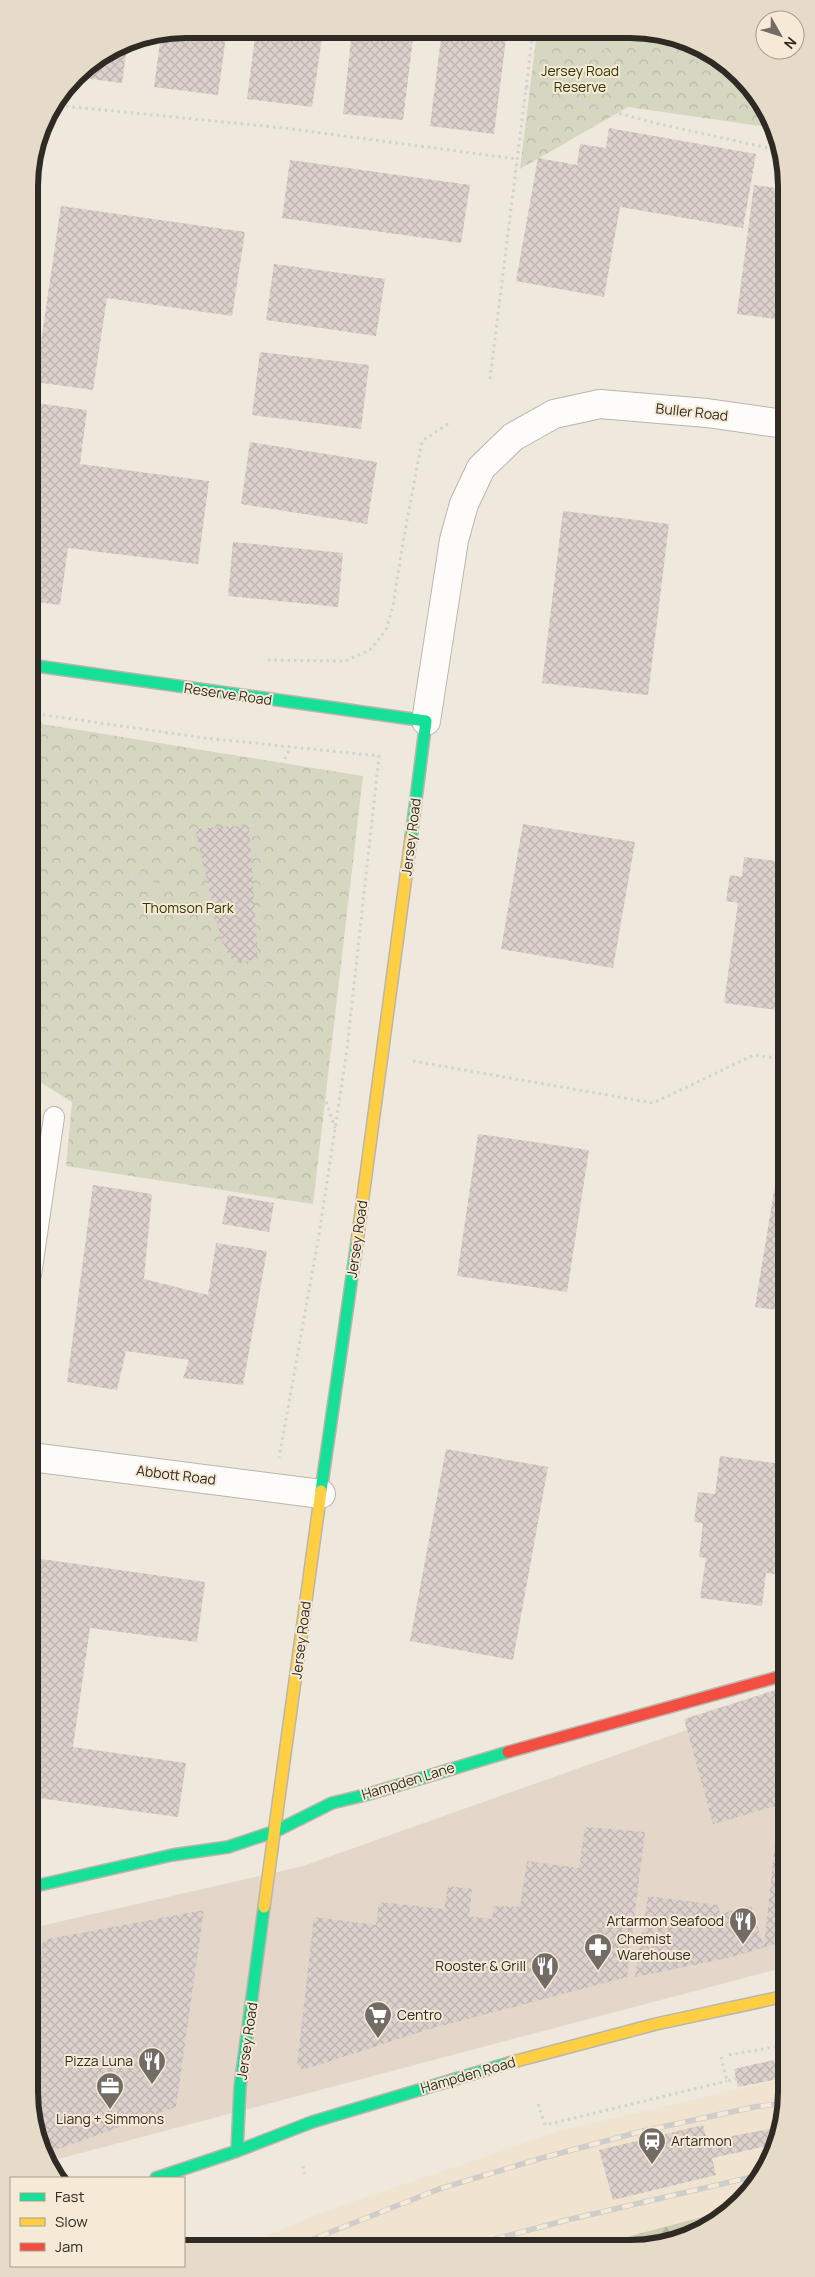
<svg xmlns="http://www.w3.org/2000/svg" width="815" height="2277" font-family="Manrope,sans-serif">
<defs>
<pattern id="forest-firs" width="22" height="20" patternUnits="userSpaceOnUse" patternTransform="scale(1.25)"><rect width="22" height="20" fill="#ccccb5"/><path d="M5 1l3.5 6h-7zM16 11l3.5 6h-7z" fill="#b0af9b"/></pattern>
<pattern id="park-crowns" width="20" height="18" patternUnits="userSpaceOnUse" patternTransform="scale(1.25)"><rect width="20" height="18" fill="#d6d7c1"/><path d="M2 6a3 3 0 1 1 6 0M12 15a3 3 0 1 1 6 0" fill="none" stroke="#b8b9a6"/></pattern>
<pattern id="building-cross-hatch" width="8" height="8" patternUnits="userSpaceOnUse" patternTransform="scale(1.25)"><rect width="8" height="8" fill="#dcd1cc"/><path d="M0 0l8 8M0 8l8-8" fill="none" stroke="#bdb4af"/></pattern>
</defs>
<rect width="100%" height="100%" fill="#efe8dd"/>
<path fill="#e4d7ca" d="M785,1695l1,272 -739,195 -15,-40v-194l271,-62z"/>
<path fill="#f0e4d0" d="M30,1080l10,2 -10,80z
M786,2080v21l-12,50 -26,44 -19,15 -133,35h-350l77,-33 237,-81 204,-48z"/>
<path fill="url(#forest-firs)" d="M729,2210l-21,17 -48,18h-64z"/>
<path fill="url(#park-crowns)" d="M537,31l123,1 48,18 33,25 29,41 4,12 -146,-21 -108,62z
M30,722l333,54 -50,428 -247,-38 6,-64 -32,-20 -10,-2z"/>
<path fill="#d6d7c1" d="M30,788l10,2 -10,64z"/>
<path fill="url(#building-cross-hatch)" d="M186,29h41l-9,66 -64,-8 7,-53z
M256,29l67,1 -11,77 -65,-8z
M352,30h62l-11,90 -60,-6z
M442,30l65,1 -13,103 -64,-8z
M128,40l-6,43 -47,-6 7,-9z
M609,128l147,26 -13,74 -123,-21 -16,90 -88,-16 22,-123 39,7 3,-21 26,4z
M290,160l180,25 -9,58 -179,-25z
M754,185l29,4v131l-46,-6z
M61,206l184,26 -13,84 -125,-18 -14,92 -58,-8z
M274,264l111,15 -9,57 -110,-16z
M260,352l109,13 -8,64 -109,-14z
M36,403l51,7 -7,54 129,17 -11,83 -130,-16 -8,57 -30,-4 -1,-149z
M250,442l127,20 -10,62 -126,-20z
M563,511l106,13 -21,171 -106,-12z
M233,542l110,11 -5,54 -110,-11z
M523,824l112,18 -22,126 -112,-19z
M249,825l9,134 -24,4 -13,-23 -26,-111z
M744,857l40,5v149l-60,-8 14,-100 -12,-2 4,-26 12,2z
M784,1130l1,1v180l-30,-4z
M478,1134l111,16 -22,142 -110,-16z
M93,1185l59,9 -8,85 64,16 8,-52 51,8 -24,134 -60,-7 6,-18 -63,-9 -9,39 -50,-8z
M228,1195l46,8 -5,29 -47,-8z
M446,1449l102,18 -35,193 -103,-19z
M720,1456l62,8 -5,35 8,1v75l-19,-2 -4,33 -62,-8 6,-40 -7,-1 4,-34 -9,-1 4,-30 17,2z
M34,1558l171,24 -8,60 -107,-14 -17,119 113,16 -8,54 -140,-19 -1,13 -6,-1v-231z
M785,1687l1,116 -73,21 -29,-105z
M786,1811v130l-58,17 -93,19 13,-81 69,9 4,9 30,-9 13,42 14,-134z
M585,1827l60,5 -18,145 -201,53 -123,40 -6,-5 17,-148 62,8 3,-23 65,7 4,-23 24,3 -3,27 23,3 2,-13 26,1 7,-46 52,7z
M204,1910l-28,197 -132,47 -12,-32v-98l11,-84z
M774,2060l4,19 -40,8 -4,-18z
M703,2125l4,16 73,-14 -4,17 -64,14 4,17 -103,25 -14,-50z"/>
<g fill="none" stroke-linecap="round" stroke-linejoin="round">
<g stroke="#bbb5ad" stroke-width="22">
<path id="lane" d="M31,1275l23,-158"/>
</g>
<g stroke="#bbb5ad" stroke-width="30">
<path id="street" d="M426,721l28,-181 10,-36 17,-36 32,-31 41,-23 46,-10 107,9 77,11
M31,1457l290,37"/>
</g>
<g stroke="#bbb5ad" stroke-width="14">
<path id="fast" d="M30,665l396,56 -15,117
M321,1491l36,-249
M31,1887l141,-32 56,-8 48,-16 56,-28 37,-9 139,-42
M237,2151l3,-64 24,-180
M156,2178l81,-27 75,-29 197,-59"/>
</g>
<g stroke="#bbb5ad" stroke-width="14">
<path id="slow" d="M357,1242l54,-404
M264,1907l57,-416
M509,2063l147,-39 130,-28"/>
</g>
<g stroke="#bbb5ad" stroke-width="14">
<path id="jam" d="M508,1752l277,-77"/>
</g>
<path stroke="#d4d2cf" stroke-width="3" stroke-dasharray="2.5 4" stroke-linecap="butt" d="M585,31l23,22
M526,87l82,-34 117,10
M525,88l130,35 127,28
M53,105l231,23 233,31
M490,379l43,-348
M268,660l77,1 25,-11 16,-20 7,-24 11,-70 18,-95 29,-19
M30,713l175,25 174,18 -32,293 -28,186 -40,223
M30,714l48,43 43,63 32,56 58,69 64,55 44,80 16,48
M102,881l37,-6 9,-9
M266,992v-34l-12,-135 36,-75
M413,1061l240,42 101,-48 30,4
M77,1103l11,-7 27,-33 36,-94 2,-92
M779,2046l5,23
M729,2055l57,-10
M721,2057l6,24 9,-2
M776,2071l9,-2
M538,2104l7,21 182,-44
M303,2166l1,8"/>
<use href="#lane" stroke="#fdfcfa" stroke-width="20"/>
<use href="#street" stroke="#fdfcfa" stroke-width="28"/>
<use href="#fast" stroke="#16e098" stroke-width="11"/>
<use href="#slow" stroke="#ffcf43" stroke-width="11"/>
<use href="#jam" stroke="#f24e42" stroke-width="11"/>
<g stroke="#cfcdca" stroke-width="5.5">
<path id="rail" d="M298,2245l141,-56 103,-31 97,-26 115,-25 32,-4
M473,2245l90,-24 197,-46"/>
</g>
<use href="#rail" stroke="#f6ead6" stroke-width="4" stroke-dasharray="11" stroke-linecap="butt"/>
</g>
<defs>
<g id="restaurant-pin" transform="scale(1.4375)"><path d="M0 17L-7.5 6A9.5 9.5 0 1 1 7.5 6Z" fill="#726c64" stroke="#f6ead6"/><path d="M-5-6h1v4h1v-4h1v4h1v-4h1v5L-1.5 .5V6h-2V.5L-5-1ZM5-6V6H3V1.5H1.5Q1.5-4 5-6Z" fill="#fff"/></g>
<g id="pharmacy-pin" transform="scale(1.4375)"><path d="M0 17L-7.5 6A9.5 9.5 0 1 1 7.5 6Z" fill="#726c64" stroke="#f6ead6"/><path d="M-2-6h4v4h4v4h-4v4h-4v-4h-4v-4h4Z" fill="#fff"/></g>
<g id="supermarket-pin" transform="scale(1.4375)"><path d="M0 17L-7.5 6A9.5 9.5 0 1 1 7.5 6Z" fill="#726c64" stroke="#f6ead6"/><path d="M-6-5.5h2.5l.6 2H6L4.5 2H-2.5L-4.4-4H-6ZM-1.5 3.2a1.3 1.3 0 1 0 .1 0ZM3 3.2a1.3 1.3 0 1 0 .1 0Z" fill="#fff"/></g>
<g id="office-pin" transform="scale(1.4375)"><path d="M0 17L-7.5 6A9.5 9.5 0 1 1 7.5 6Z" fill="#726c64" stroke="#f6ead6"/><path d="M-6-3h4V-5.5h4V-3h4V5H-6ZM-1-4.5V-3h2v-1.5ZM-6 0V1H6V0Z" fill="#fff"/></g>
<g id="station-pin" transform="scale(1.4375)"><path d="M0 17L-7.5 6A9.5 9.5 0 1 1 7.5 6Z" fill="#726c64" stroke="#f6ead6"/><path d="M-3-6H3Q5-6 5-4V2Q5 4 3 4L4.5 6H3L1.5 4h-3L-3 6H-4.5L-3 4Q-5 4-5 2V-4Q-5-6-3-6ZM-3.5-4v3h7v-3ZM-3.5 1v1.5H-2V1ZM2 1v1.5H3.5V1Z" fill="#fff"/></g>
</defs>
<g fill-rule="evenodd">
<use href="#restaurant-pin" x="743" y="1921"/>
<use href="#pharmacy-pin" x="598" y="1947"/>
<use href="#restaurant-pin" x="545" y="1966"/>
<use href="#supermarket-pin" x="378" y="2015"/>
<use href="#restaurant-pin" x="152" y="2061"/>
<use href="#office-pin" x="110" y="2086"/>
<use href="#station-pin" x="652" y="2141"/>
</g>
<g text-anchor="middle" stroke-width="4" stroke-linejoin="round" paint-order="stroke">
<g font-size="14" fill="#313800" stroke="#f6ead6">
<text x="580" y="76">Jersey Road<tspan x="580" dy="16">Reserve</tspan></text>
<text x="188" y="913">Thomson Park</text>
</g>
<g font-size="14" fill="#2f2a23" stroke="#f6ead6">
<text transform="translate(692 412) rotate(6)" y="5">Buller Road</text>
<text transform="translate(228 694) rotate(8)" y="5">Reserve Road</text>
<text transform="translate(411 837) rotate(-83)" y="5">Jersey Road</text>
<text transform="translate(357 1239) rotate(-82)" y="5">Jersey Road</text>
<text transform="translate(176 1475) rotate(7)" y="5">Abbott Road</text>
<text transform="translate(301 1640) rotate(-83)" y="5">Jersey Road</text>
<text transform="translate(408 1781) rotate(-17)" y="5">Hampden Lane</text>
<text transform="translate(247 2041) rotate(-82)" y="5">Jersey Road</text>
<text transform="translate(468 2075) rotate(-16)" y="5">Hampden Road</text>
</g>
<g font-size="14" fill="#2f2a23" stroke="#f6ead6" text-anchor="end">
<text x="724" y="1926">Artarmon Seafood</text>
<text x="617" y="1944" text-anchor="start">Chemist<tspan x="617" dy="16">Warehouse</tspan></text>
<text x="526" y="1971">Rooster &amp; Grill</text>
<text x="397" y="2020" text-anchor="start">Centro</text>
<text x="133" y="2066">Pizza Luna</text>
<text x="110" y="2124" text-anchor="middle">Liang + Simmons</text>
<text x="671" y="2146" text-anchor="start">Artarmon</text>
</g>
</g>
<path d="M0 0H815V2277H0ZM186 38H630A148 148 0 0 1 778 186V2092A148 148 0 0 1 630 2240H186A148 148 0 0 1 38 2092V186A148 148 0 0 1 186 38Z" fill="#e6dbc8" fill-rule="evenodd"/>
<path fill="none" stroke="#2f2a23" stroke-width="6" d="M186 38H630A148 148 0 0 1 778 186V2092A148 148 0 0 1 630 2240H186A148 148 0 0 1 38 2092V186A148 148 0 0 1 186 38Z"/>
<rect x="10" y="2177" width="175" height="90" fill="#f6ead6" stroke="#a69d8e"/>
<rect x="20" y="2193" width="25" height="8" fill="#16e098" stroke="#a69d8e"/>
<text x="55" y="2202" font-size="15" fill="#2f2a23">Fast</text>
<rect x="20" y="2218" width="25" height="8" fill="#ffcf43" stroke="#a69d8e"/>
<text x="55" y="2227" font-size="15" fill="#2f2a23">Slow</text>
<rect x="20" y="2243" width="25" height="8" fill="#f24e42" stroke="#a69d8e"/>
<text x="55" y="2252" font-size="15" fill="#2f2a23">Jam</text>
<g transform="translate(780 35) rotate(129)"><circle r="24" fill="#f6ead6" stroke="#a69d8e"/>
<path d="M0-4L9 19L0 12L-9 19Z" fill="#726c64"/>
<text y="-8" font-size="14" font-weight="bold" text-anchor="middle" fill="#2f2a23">N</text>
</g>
</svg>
